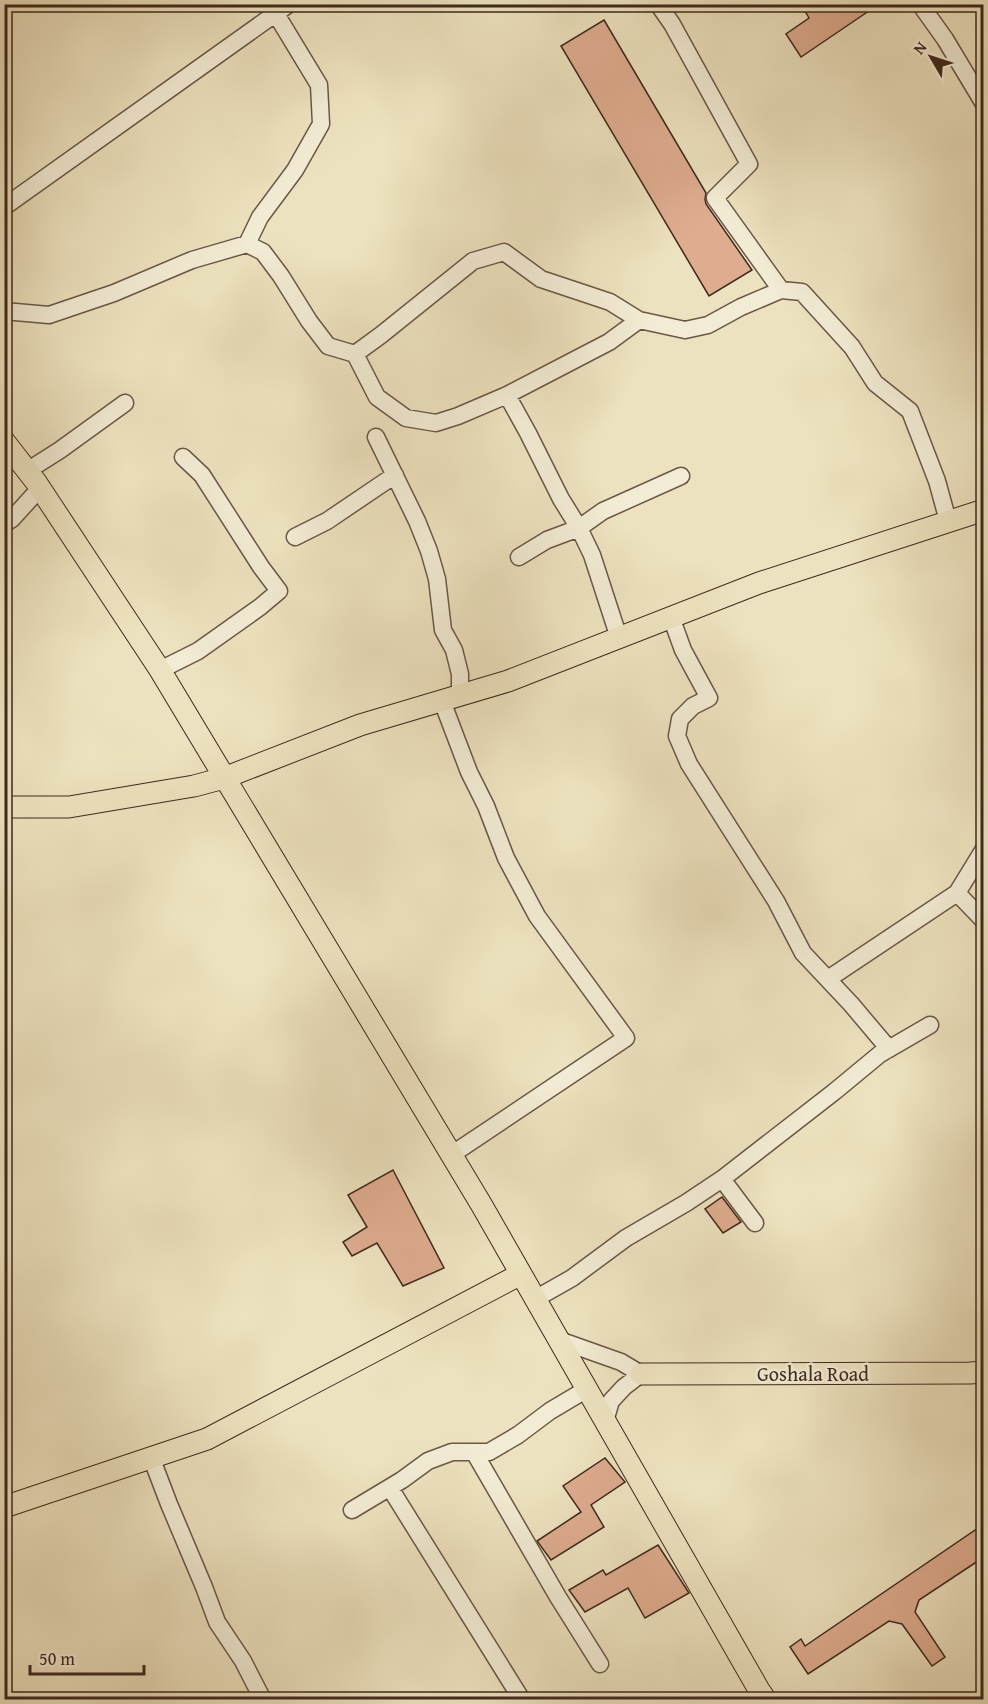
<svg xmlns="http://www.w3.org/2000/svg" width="988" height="1704" font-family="'Gentium Book Plus',serif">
<rect width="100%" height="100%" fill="#ede2bf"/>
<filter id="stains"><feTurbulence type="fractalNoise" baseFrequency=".00333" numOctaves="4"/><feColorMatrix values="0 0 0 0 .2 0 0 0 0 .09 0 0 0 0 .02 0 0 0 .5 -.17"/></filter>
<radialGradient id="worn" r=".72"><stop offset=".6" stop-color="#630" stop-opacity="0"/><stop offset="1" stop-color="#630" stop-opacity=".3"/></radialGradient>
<path fill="#deac8f" stroke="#3e291d" stroke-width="1.5" d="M801,4h78l-78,53 -15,-23 23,-16z
M604,20l102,173 -1,6 1,5 46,66 -43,26 -148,-250z
M393,1170l51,98 -41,18 -26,-43 -25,13 -9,-14 24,-15 -19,-32z
M722,1197l19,25 -18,11 -18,-24z
M605,1458l20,24 -34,23 13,22 -53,33 -14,-19 44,-29 -18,-26z
M984,1524v33l-65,43 -4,12 30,45 -13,9 -30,-42 -13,-3 -81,53 -18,-27 11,-8 4,7z
M658,1545l31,48 -44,25 -17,-30 -43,24 -16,-22 34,-20 3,5z"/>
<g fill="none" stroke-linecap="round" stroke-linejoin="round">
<g stroke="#6a5746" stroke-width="19">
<path id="minor" d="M658,4l14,20 77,140 -34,34 66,92
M920,4l25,35 39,65
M4,207l285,-203
M247,244l13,-27 35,-47 26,-46 -2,-39 -43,-71
M4,311l45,4 65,-22 78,-33 55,-16 16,8 18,24 28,45 19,25 27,8 26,-19 92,-74 31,-9 37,27 69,23 29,18 46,10 23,-5 33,-18 40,-17 21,2 50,55 23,36 35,28 27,70 11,40
M355,354l22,43 29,21 30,5 22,-7 49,-21 102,-53 30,-22
M507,395l21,38 33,66 18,29 13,27 27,83
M376,437l41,84 12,30 8,28 6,51 11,20 6,24v22
M27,471l33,-21 65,-47
M4,524l8,-5 28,-31
M295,537l32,-16 68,-46
M519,557l28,-17 32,-12 24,-17 78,-35
M671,617l12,33 26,48 -16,8 -13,13 -3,17 12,28 87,137 27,52 48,51 38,45
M160,670l38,-19 62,-44 19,-16 -18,-24 -59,-92 -19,-18
M442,701l27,71 17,34 20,52 31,58 89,122 -175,117
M957,893l27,-44
M828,979l129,-86 27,28
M722,1179l33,44
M535,1299l37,-21 54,-40 60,-35 36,-24 112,-87 46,-38 50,-29
M559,1340l62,22 20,12 -17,13 -13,14 -6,20
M474,1452l84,145 42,67
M151,1457l18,47 35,83 13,35 26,39 20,39
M390,1488l132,212
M352,1510l50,-30 26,-19 24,-9h37l29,-17 32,-24 37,-22"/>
</g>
<g stroke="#3e291d" stroke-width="23">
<path id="major" d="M4,441l32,41 124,188 321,534 278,486 7,10
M4,807h65l125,-21 30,-8 136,-53 148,-44 251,-98 225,-73
M641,1374l329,-1 14,-1
M4,1507l203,-68 314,-165"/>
</g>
<use href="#minor" stroke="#f3ecd5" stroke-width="16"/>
<use href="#major" stroke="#ede2bf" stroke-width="21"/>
</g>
<g text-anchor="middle" stroke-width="5" stroke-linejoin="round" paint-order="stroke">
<g font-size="20" fill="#3e291d" stroke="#f3ecd5">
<text x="813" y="1381">Goshala Road</text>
</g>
</g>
<rect width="988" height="1704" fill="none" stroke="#ede2bf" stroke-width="24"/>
<rect x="6" y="6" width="976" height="1692" fill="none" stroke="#3e291d" stroke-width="3"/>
<rect x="12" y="12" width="964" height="1680" fill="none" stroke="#3e291d" stroke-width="1.5"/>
<g transform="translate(931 57) rotate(309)" stroke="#f3ecd5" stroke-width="4.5" paint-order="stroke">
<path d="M0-4.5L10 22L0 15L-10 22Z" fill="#3e291d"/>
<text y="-9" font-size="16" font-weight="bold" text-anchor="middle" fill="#3e291d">N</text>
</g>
<path d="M30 1665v9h114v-9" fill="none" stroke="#3e291d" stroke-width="3"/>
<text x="39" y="1665" font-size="18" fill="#3e291d" stroke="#f3ecd5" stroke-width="4.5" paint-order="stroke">50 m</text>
<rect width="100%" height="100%" filter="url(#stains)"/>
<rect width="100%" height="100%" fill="url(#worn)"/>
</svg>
